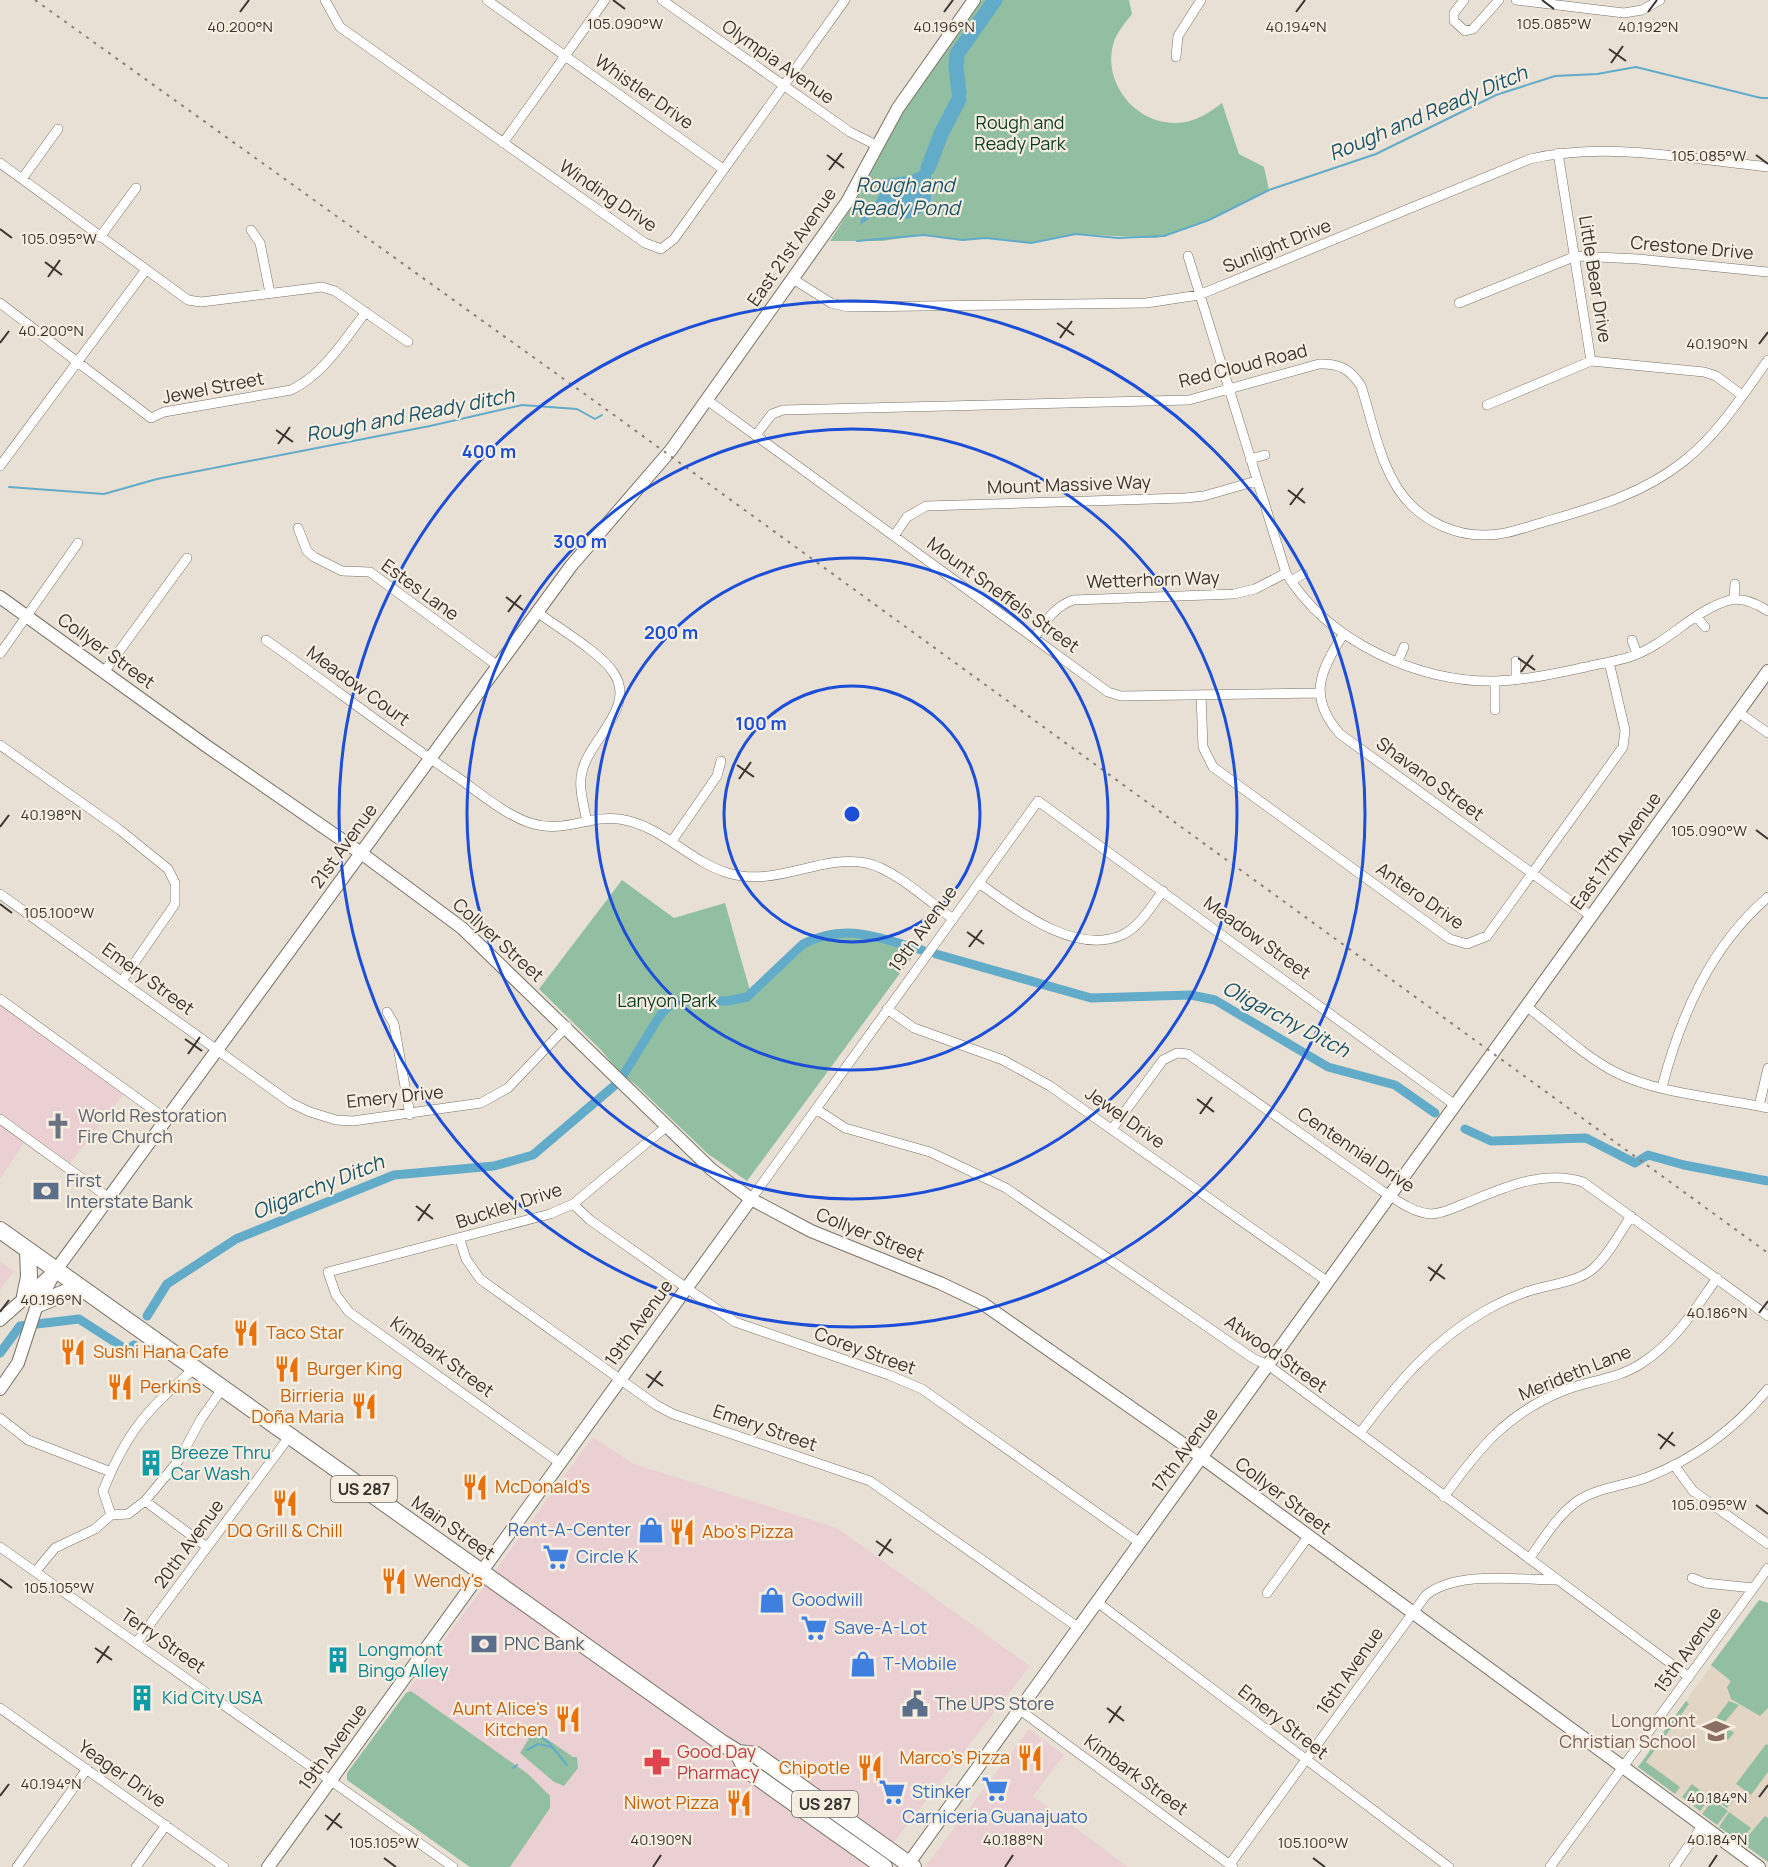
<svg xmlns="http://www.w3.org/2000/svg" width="1768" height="1867" font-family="Manrope,sans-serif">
<rect width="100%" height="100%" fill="#e9e0d5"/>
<path fill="#ebd0d3" d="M0,1004l125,88 -56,73 -40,-30 -29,44z
M0,1261l14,10 -14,19z
M593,1437l41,27 203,64 193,138 -155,201h-403l-127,-91z
M1029,1729l35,26 -31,41 95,71h-203z"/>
<path fill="#e2d5c3" d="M1759,1600l9,3v259l-130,-95z"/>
<path fill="#92bfa2" d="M982,0h147l3,14c-7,9 -16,19 -19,31 -10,39 23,79 63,78 18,0 33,-10 46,-20l17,51 25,13 5,23 -60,30 -53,18 -80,-4 -45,9 -45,-5 -24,2 -38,-5 -42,6h-52l28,-44 46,-87z
M622,880l52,38 51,-15 26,91c29,-28 62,-71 108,-62 20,4 39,11 59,17l-171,232 -39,-27 -73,-70 -15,-11 -19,-23 -62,-61z
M1759,1600l9,3v105l-8,8 -29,-17 -4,-12 4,-6 -20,-16z
M411,1691l117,83 22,22v12l-40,59h-40l-123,-87v-7l59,-80z
M1686,1701l3,3 -43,58 34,25 -5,7 -37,-27z
M1729,1701l10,4 -16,19 11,9 -6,7 -18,-14z
M534,1730l39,27h4l1,11 -14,18 -10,-4 -34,-29z
M1766,1744l2,1v27l-17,23 -15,-11z
M1692,1784l18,14 -10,13 -18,-14z
M1719,1791l14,10 -6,7 -13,-10z
M1713,1800l15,11 -11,14 -15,-11z
M1729,1812l22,16 -11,14 -21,-15z
M1765,1816l3,2v44l-26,-19z"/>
<path fill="#62abc9" d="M925,168l6,2v30l-6,11 -17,8 -31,-6 -17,12 1,-6 13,-14 14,-26 24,-4z"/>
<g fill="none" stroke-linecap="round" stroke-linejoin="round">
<path stroke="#62abc9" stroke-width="2" d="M857,241l67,-6 38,5 24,-2 45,5 45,-9 42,4 46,-2 45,-16 60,-30 107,-36 120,-59 59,-19 42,-2 39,-7 125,31h7
M9,487l95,7 53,-15 273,-53 92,-21 55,4 18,10 7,-4
M537,1734l12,9 18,22
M527,1750l11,-6 14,3
M513,1768l4,-3"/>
<path stroke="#62abc9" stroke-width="9" d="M936,954l155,44 100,-3 24,5 113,67 67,18 40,28
M624,1074l35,-57 9,-10 10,-6h49l20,-4 56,-53c43,-22 76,-6 119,6
M1465,1129l26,12 95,-3 49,25 13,-8 36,10 84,16
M147,1316l20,-32 69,-45 158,-64 100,-9 39,-11 81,-69
M0,1353l20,-27 59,-7 48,31 7,-5"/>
<path stroke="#62abc9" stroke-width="15" d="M959,93l-3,-26 1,-13 38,-54
M928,168l13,-34 18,-35"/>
<g stroke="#787166" stroke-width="10">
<path id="street" d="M325,0l15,27 305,216 16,6 13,-10 171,-239
M487,0l236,169
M662,0l188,132 28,14
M1464,0l-10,13v8l11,10 8,-2 26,-29
M1516,0l108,13 18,-3 18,-10
M1176,57l2,-21 23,-36
M503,143l102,-143
M1558,153l33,208
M0,163l188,137 13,2 121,-15 13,4 73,51
M22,179l36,-50
M251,230l9,13 10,50
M100,237l36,-49
M1188,256l98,317c41,68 132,110 210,108 31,-1 61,-8 90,-14 16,-4 34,-6 49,-12 34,-13 59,-45 95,-55 13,-3 27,4 38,11
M793,279l38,24 17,4 298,-4 53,-8 331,-136c77,-18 160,0 238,8
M0,303l151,115 13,-6 127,-22c33,-16 53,-50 75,-78
M1459,303l117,-47 62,3 130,13
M707,400l401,292 13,4 198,-3
M1487,405l104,-44 113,11 12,4 26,19
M756,435l16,-21 11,-4 406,-10 130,-36c20,-1 31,5 42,22 13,39 20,90 51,120 18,17 44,29 70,29 21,1 41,-7 62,-13 49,-14 99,-28 140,-61 35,-28 58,-65 84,-101
M1250,459l15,-4
M0,466l145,-195
M298,528l9,23 7,6 28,14 28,1 128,94
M894,536l13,-19 19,-11 259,-8 19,-2 52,-15
M1291,581l12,-7
M1734,599l1,-15
M537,612c20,15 64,41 76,60 25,35 -24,67 -31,100 -4,15 2,34 5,50
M1697,617l8,10
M1343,635c-24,37 -35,63 -3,99l251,182
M1034,638c11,-16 20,-31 39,-38l161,-6 21,-5 31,-16
M266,640c64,45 126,93 191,137 23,16 47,37 73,46 35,11 58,-8 89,-4 43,6 69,42 109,54 47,15 93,-19 138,-10 27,5 65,40 87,56
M1632,640l5,14
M0,654l78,-111
M1398,661l6,-14
M104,672l83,-114
M1516,679v-18
M1495,681v29
M1201,695l2,52 10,20 237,172 17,5 20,-8 136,-189 2,-17 -16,-68
M1738,712l30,21
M0,745l120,85 48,39 7,14v21l-53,77
M672,841l45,-65 4,-15
M979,883c36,26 96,73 143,52 18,-8 29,-29 41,-44
M0,894l291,209 19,9 26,8 17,1 128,-18 27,-15 59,-62
M0,999l166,120
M1526,1006c29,22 58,50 89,66 43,22 106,26 153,36
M887,1009l27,19 89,32 47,26 278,196
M387,1012l7,12 16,91
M1662,1087c19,-72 48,-140 106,-190
M1759,1106l9,-38
M816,1109l29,19 85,24 76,36 248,171 14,6 421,312
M0,1119l109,79
M1112,1129l51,-69 14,-7 11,1 193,136c14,9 32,23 50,24 12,0 24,-7 35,-11 37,-15 78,-34 117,-21l185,134
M751,1199l287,-398 417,304
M573,1204l17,16 145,102 154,53 33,14 218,154
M460,1240l6,19 14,20 176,126 17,9 197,67 209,147
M0,1418l28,22 83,32
M1360,1433c36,-48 70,-90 123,-121 14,-8 31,-16 46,-21 21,-7 48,-8 65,-23 15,-14 26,-35 37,-52
M560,1463l-211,-151 -13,-17 -8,-23 222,-58 23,-10 93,-77
M1674,1465l19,26 75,53
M1444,1497c35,-49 63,-84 121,-107 26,-10 53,-11 77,-27 33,-21 53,-54 75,-85
M145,1501l62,46
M111,1515l-8,-24c23,-58 44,-82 91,-122
M0,1547l453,320
M1529,1559c14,-19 29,-45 50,-59 20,-13 46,-14 69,-23 48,-19 87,-48 120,-88
M36,1571l19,-23 40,-19 16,-14 17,-1 17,-13 34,-41 22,-41 21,-30
M1692,1578l13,5 48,5
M1267,1593l41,-56
M1097,1602l352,265
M136,1643l153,-206
M0,1708l224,159
M1020,1710l213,157
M1230,1864l196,-269c32,-25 92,-15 132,-15
M17,1867l70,-98
M136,1867l30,-42
M1550,1867l218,-299
M1674,1867l28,-41"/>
</g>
<g stroke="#787166" stroke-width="14">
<path id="secondary" d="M0,597l205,148 156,108 101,75 249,241 40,30 60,32 129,52 42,20 211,148 566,416
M0,1320l55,-49
M0,1389l18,-26 18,-55 20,-38 515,-704 100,-116 176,-248 51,-94 76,-108
M268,1867l483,-668
M906,1867l862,-1196"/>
</g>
<g stroke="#787166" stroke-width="18">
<path id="highway" d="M0,1230l722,513 16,10 18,2 157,112
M25,1296l4,-19 -1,-27
M38,1304l41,-17
M738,1753l8,16 138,98"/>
</g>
<use href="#street" stroke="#fff" stroke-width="9"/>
<use href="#secondary" stroke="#fff" stroke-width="12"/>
<use href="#highway" stroke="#fff" stroke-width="16"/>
<path stroke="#868079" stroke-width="2" stroke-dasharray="3 6" stroke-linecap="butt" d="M35,0l572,410 1161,843"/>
</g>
<path fill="none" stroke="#37342f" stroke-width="2" d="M613,0l12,9M1542,0l12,9M240,12l9,-12M944,12l9,-12M1296,12l9,-12M1648,12l9,-12M1609,49l17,12M1611,63l12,-17M827,155l17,13M1756,155l12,9M829,170l13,-17M0,229l12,9M45,262l17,13M48,277l12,-17M1057,323l17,12M1060,338l12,-17M0,343l9,-12M1759,344l9,-12M276,430l17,12M278,444l12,-17M1288,490l17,13M1290,505l13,-17M506,597l17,13M508,612l13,-17M1518,658l17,12M1521,672l12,-17M737,765l17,12M739,779l12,-17M0,827l9,-12M1756,830l12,9M0,904l12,9M967,932l17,12M969,947l13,-17M185,1039l17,12M188,1054l12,-17M1197,1099l17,13M1200,1114l12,-17M416,1206l17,13M418,1221l12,-17M1428,1267l17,12M1430,1281l12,-17M0,1312l9,-12M1759,1313l9,-12M646,1374l17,12M648,1388l13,-17M1658,1434l17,12M1660,1449l13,-17M1756,1505l12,9M876,1541l17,12M879,1556l12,-17M0,1579l12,9M95,1648l17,12M97,1663l12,-17M1107,1708l17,13M1109,1723l12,-17M0,1796l9,-12M1759,1797l9,-12M325,1815l17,13M327,1830l13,-17M384,1858l12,9M1313,1858l12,9M653,1867l8,-12M1005,1867l8,-12M1709,1867l8,-12"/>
<g fill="none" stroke="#1d4ed8" stroke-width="3">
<circle cx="852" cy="814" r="128"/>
<circle cx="852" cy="814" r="256"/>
<circle cx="852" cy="814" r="385"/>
<circle cx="852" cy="814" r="513"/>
</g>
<defs>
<g id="church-bare" transform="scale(2.07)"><path d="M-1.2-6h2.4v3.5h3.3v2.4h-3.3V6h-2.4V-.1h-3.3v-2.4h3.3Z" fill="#6b7280" stroke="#f7eee2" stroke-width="2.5" paint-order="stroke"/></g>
<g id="bank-bare" transform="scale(2.07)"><path d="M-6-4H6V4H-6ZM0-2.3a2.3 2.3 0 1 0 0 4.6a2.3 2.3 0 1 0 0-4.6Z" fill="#5c6f8a" stroke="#f7eee2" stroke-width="2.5" paint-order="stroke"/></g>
<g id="restaurant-bare" transform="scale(2.07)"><path d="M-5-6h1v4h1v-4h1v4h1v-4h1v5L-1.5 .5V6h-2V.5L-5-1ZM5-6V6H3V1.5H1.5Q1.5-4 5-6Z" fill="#e8710a" stroke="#f7eee2" stroke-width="2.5" paint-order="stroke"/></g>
<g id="building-bare" transform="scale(2.07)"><path d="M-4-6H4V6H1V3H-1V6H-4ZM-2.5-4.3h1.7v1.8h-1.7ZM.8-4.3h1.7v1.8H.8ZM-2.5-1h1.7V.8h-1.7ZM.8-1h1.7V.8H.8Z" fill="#0f9aa8" stroke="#f7eee2" stroke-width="2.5" paint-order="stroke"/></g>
<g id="shop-bare" transform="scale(2.07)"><path d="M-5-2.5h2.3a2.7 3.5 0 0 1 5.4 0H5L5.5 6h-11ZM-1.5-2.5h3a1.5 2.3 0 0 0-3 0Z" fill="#3f7fe0" stroke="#f7eee2" stroke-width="2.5" paint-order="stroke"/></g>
<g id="supermarket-bare" transform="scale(2.07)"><path d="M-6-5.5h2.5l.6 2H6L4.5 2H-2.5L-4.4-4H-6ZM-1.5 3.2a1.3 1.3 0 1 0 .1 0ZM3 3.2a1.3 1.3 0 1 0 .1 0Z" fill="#3f7fe0" stroke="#f7eee2" stroke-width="2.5" paint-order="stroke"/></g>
<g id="civic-bare" transform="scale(2.07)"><path d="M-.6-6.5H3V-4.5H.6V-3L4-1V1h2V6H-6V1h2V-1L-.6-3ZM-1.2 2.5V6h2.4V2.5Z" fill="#5c6f8a" stroke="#f7eee2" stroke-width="2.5" paint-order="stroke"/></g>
<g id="school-bare" transform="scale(2.07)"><path d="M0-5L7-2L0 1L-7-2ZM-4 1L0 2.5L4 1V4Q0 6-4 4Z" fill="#8d6e63" stroke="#f7eee2" stroke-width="2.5" paint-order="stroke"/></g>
<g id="pharmacy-bare" transform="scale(2.07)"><path d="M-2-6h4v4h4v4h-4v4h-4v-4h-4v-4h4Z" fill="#e0444e" stroke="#f7eee2" stroke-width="2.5" paint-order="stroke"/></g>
</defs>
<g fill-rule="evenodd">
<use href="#church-bare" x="58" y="1126"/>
<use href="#bank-bare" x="46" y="1191"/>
<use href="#restaurant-bare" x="246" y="1333"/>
<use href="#restaurant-bare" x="73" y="1352"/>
<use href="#restaurant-bare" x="287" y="1369"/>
<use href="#restaurant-bare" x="120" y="1387"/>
<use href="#restaurant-bare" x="364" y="1406"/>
<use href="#building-bare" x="151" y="1463"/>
<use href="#restaurant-bare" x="475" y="1487"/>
<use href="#restaurant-bare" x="285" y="1503"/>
<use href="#shop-bare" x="651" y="1530"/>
<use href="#restaurant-bare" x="682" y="1532"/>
<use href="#supermarket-bare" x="556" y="1557"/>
<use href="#restaurant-bare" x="394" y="1581"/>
<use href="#shop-bare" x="772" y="1600"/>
<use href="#supermarket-bare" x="814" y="1628"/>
<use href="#bank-bare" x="484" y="1644"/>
<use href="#building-bare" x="338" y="1660"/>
<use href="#shop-bare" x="863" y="1664"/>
<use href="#building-bare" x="142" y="1698"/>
<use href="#civic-bare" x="915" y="1704"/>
<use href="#restaurant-bare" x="568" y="1719"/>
<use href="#school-bare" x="1716" y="1731"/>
<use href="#restaurant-bare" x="1030" y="1758"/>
<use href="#pharmacy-bare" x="657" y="1762"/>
<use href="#restaurant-bare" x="870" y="1768"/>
<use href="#supermarket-bare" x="995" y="1789"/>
<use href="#supermarket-bare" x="892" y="1792"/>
<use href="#restaurant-bare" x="739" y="1803"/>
</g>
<g text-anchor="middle" stroke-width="4.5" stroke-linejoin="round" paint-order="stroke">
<g fill="#f7eee2" stroke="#716c65" stroke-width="1.5">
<rect x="331" y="1476" width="66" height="26" rx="4.5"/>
<rect x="792" y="1791" width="66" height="26" rx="4.5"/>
</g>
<g font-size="16" font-weight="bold" fill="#37342f">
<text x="364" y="1495">US 287</text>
<text x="825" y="1810">US 287</text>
</g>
<g font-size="18" fill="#37342f" stroke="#f7eee2">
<text transform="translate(778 62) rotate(35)" y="6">Olympia Avenue</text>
<text transform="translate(644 92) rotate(35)" y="6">Whistler Drive</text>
<text transform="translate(608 196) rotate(34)" y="6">Winding Drive</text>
<text transform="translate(1277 246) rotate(-22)" y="6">Sunlight Drive</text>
<text transform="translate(792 247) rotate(-55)" y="6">East 21st Avenue</text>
<text transform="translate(1692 248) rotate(5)" y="6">Crestone Drive</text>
<text transform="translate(1595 279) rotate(81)" y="6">Little Bear Drive</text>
<text transform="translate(1243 366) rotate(-14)" y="6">Red Cloud Road</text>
<text transform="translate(213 388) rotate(-11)" y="6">Jewel Street</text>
<text transform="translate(1069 485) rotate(-2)" y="6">Mount Massive Way</text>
<text transform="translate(1153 580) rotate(-2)" y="6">Wetterhorn Way</text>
<text transform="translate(420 590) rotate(36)" y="6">Estes Lane</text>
<text transform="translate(1003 595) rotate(36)" y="6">Mount Sneffels Street</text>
<text transform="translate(106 651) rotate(36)" y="6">Collyer Street</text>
<text transform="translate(358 686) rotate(36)" y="6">Meadow Court</text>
<text transform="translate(1430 779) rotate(36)" y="6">Shavano Street</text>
<text transform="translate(344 846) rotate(-54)" y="6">21st Avenue</text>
<text transform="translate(1616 851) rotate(-54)" y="6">East 17th Avenue</text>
<text transform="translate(1420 896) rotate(35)" y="6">Antero Drive</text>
<text transform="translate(923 929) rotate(-54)" y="6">19th Avenue</text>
<text transform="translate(1257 938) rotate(36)" y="6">Meadow Street</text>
<text transform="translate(498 940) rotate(42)" y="6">Collyer Street</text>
<text transform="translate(148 979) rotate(36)" y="6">Emery Street</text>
<text transform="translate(395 1097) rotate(-6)" y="6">Emery Drive</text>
<text transform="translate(1125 1118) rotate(35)" y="6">Jewel Drive</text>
<text transform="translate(1356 1150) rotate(34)" y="6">Centennial Drive</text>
<text transform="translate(509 1206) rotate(-18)" y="6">Buckley Drive</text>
<text transform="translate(870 1235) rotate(22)" y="6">Collyer Street</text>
<text transform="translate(639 1323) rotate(-54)" y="6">19th Avenue</text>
<text transform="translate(865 1351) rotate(20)" y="6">Corey Street</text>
<text transform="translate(1276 1354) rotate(35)" y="6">Atwood Street</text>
<text transform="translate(442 1357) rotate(36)" y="6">Kimbark Street</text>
<text transform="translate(1575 1373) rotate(-22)" y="6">Merideth Lane</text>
<text transform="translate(765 1428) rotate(19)" y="6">Emery Street</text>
<text transform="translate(1185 1450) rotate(-54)" y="6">17th Avenue</text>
<text transform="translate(1283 1496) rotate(37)" y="6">Collyer Street</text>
<text transform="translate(453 1528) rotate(35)" y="6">Main Street</text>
<text transform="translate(189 1544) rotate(-54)" y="6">20th Avenue</text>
<text transform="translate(163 1641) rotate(35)" y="6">Terry Street</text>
<text transform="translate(1688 1650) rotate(-54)" y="6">15th Avenue</text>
<text transform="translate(1350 1671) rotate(-55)" y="6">16th Avenue</text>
<text transform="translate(1283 1722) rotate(38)" y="6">Emery Street</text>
<text transform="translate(333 1747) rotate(-54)" y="6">19th Avenue</text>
<text transform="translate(122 1774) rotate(35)" y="6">Yeager Drive</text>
<text transform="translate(1136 1775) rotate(36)" y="6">Kimbark Street</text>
</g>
<g font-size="18" fill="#0a3c23" stroke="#f7eee2">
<text x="1020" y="129">Rough and<tspan x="1020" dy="21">Ready Park</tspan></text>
<text x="667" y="1007">Lanyon Park</text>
</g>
<g font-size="18" fill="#5b616d" stroke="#f7eee2" text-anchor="start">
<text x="78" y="1122">World Restoration<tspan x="78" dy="21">Fire Church</tspan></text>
</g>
<g font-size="18" fill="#4e5e75" stroke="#f7eee2" text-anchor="start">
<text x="66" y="1187">First<tspan x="66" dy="21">Interstate Bank</tspan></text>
<text x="504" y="1650">PNC Bank</text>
<text x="935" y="1710">The UPS Store</text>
</g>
<g font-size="18" fill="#c56008" stroke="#f7eee2" text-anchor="start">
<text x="266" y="1339">Taco Star</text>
<text x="93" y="1358">Sushi Hana Cafe</text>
<text x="307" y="1375">Burger King</text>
<text x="140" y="1393">Perkins</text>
<text x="344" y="1402" text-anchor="end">Birrieria<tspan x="344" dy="21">Doña Maria</tspan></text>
<text x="495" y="1493">McDonald's</text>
<text x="285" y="1537" text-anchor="middle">DQ Grill &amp; Chill</text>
<text x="702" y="1538">Abo's Pizza</text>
<text x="414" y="1587">Wendy's</text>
<text x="548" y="1715" text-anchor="end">Aunt Alice's<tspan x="548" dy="21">Kitchen</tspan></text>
<text x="1010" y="1764" text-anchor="end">Marco's Pizza</text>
<text x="850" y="1774" text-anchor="end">Chipotle</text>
<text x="719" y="1809" text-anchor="end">Niwot Pizza</text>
</g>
<g font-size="18" fill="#0d838f" stroke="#f7eee2" text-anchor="start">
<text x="171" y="1459">Breeze Thru<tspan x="171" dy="21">Car Wash</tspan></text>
<text x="358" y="1656">Longmont<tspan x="358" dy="21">Bingo Alley</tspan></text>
<text x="162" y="1704">Kid City USA</text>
</g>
<g font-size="18" fill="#366cbe" stroke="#f7eee2" text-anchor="start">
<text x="631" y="1536" text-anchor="end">Rent-A-Center</text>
<text x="576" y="1563">Circle K</text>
<text x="792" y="1606">Goodwill</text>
<text x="834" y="1634">Save-A-Lot</text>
<text x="883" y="1670">T-Mobile</text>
<text x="912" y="1798">Stinker</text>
<text x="995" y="1823" text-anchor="middle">Carniceria Guanajuato</text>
</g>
<g font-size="18" fill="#785e54" stroke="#f7eee2" text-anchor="end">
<text x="1696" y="1727">Longmont<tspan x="1696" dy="21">Christian School</tspan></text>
</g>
<g font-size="18" fill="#be3a42" stroke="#f7eee2" text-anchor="start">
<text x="677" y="1758">Good Day<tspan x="677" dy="21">Pharmacy</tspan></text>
</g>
<g font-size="20" font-style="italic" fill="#175368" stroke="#f7eee2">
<text transform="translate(1428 113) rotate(-23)" y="7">Rough and Ready Ditch</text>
<text x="905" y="192">Rough and<tspan x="905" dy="23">Ready Pond</tspan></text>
<text transform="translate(410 415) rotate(-11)" y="7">Rough and Ready ditch</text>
<text transform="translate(1286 1019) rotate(28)" y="7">Oligarchy Ditch</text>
<text transform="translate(318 1187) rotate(-22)" y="7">Oligarchy Ditch</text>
</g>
</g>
<g font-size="15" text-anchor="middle" fill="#37342f" stroke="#f7eee2" stroke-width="4.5" stroke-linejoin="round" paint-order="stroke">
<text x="1554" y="29">105.085°W</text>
<text x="625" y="29">105.090°W</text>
<text x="240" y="32">40.200°N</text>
<text x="944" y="32">40.196°N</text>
<text x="1296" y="32">40.194°N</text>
<text x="1648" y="32">40.192°N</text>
<text x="1709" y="161">105.085°W</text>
<text x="59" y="244">105.095°W</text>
<text x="51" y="336">40.200°N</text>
<text x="1717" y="349">40.190°N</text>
<text x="51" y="820">40.198°N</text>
<text x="1709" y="836">105.090°W</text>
<text x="59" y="918">105.100°W</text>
<text x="51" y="1305">40.196°N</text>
<text x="1717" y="1318">40.186°N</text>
<text x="1709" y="1510">105.095°W</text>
<text x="59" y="1593">105.105°W</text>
<text x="51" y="1789">40.194°N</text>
<text x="1717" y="1803">40.184°N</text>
<text x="661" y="1845">40.190°N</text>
<text x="1013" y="1845">40.188°N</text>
<text x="1717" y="1845">40.184°N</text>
<text x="384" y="1848">105.105°W</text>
<text x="1313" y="1848">105.100°W</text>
</g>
<circle cx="852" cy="814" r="9" fill="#1d4ed8" stroke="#f7eee2" stroke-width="3"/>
<g font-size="18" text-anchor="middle" font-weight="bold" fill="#1d4ed8" stroke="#f7eee2" stroke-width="4.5" stroke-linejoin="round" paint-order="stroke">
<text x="489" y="458">400 m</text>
<text x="580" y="548">300 m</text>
<text x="671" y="639">200 m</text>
<text x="761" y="730">100 m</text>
</g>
</svg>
